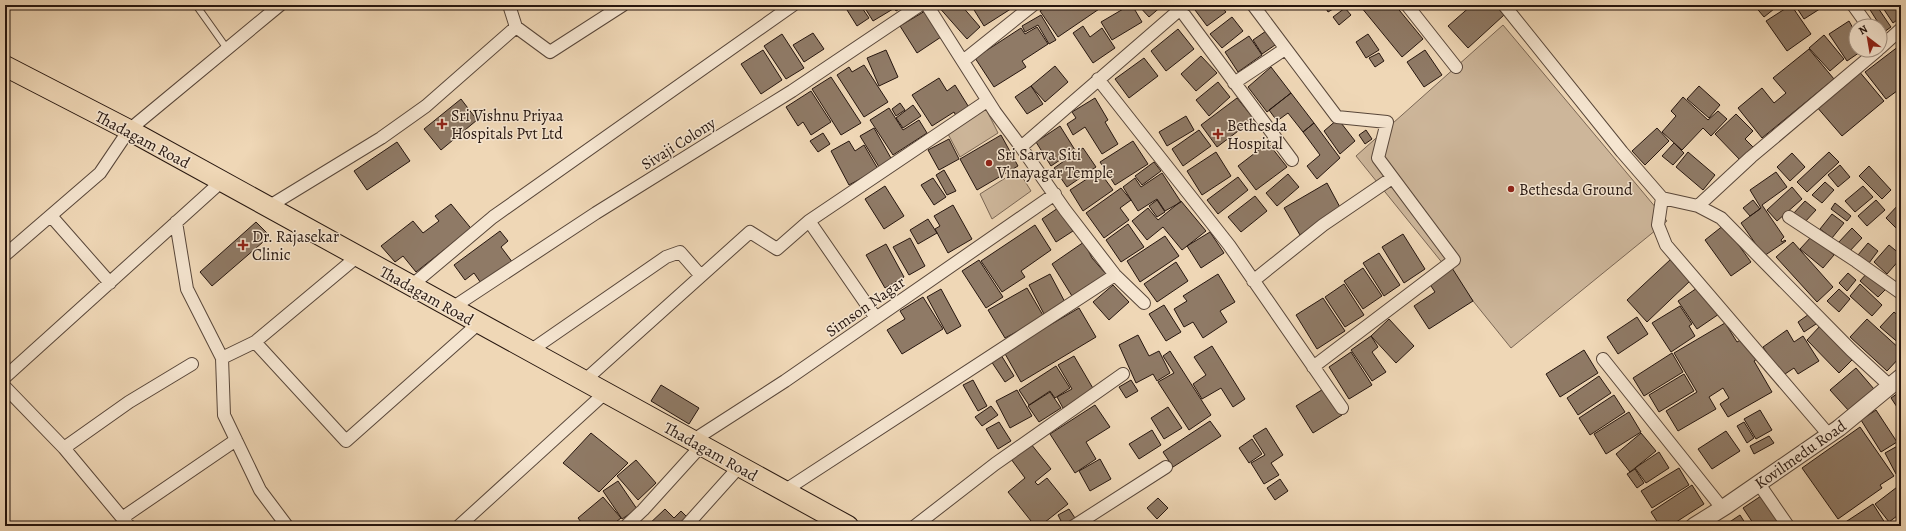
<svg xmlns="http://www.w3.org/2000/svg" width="1906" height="531" font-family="Alegreya,serif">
<rect width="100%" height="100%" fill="#efd7b6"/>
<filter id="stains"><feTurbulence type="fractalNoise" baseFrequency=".005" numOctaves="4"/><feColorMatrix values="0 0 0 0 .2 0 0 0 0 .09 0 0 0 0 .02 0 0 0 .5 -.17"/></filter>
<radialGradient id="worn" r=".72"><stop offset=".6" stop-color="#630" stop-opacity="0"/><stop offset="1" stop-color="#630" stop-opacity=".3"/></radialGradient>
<path fill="#cdb69a" stroke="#7a6654" d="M1503,25l164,196 -156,127 -155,-192z
M985,107l13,26 -38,24 -13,-25z
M1018,170l13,21 -39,28 -12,-25z"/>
<path fill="#8f7a66" stroke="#26160f" d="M855,5h5l9,13 -12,8 -10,-16z
M863,5h28l2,4 -20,12z
M892,5h14l-10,6z
M937,5h24l19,22 -13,12z
M971,5h46l-33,21z
M1050,5h55l-47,32 -18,-26z
M1130,5h2l10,17 -30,18 -11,-18z
M1138,5h25l-14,12z
M1203,5h17l6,7 -19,14 -12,-16z
M1324,5h16l-12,7z
M1364,5h31l28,34 -21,18 -41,-50z
M1472,5h15l2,2 6,-2 9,10 -36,33 -20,-22z
M1754,5h25l-15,12z
M1791,5l20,29 -24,17 -21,-30z
M1795,5h31l-22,14z
M1867,5h9l15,22 -7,5z
M1881,5h20v12l-8,6z
M1345,8l6,7 -12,10 -6,-8z
M925,11l16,26 -24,16 -17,-27z
M1041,15l15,25 -7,4 -11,-19 -13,7 -3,-6z
M1232,17l11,14 -21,17 -12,-14z
M1849,21l5,9 2,-2v22h7l-16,11 -18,-27z
M1083,26l7,11 12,-9 13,20 -22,15 -20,-30z
M1037,27l11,17 -26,17 4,6 -32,20 -19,-29 46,-30 4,6z
M1178,29l16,20 -28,22 -15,-20z
M1269,29l9,14 -16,11 -9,-14z
M813,33l11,16 -20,13 -11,-17z
M782,34l22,34 -18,11 -22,-33z
M1368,34l11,16 -13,8 -10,-16z
M1824,35l20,24 -14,12 -21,-23z
M1249,36l13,19 -24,17 -13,-20z
M1899,46l2,2v40l-15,11 -21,-27z
M1809,49l25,30 -72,59 -24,-30 24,-20 12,15 12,-10 -13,-15z
M763,50l19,30 -21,14 -20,-30z
M886,50l12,27 -19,9 -12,-28z
M1425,50l17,25 -18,12 -17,-25z
M1379,53l5,8 -9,6 -6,-9z
M1201,56l16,17 -21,18 -15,-17z
M1144,58l14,18 -29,22 -14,-19z
M864,65l24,37 -24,15 -27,-42 12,-8 3,5z
M1055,66l13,16 -23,20 -14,-16z
M1271,67l20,26 -24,19 -19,-25z
M1858,70l26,31 -42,35 -26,-30z
M831,77l30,46 -20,12 -29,-46z
M939,78l8,13 8,-6 15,24 -13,9 -3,-6 -22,14 -20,-31z
M1218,82l12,15 -21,19 -13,-16z
M1031,86l12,18 -16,10 -12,-17z
M1699,86l21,19 -11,13 -22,-19z
M811,91l20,31 -20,13 -8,-13 -5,4 -12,-19z
M1291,93l23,30 -11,9 -15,-19 -11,8 -8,-11z
M1683,97l25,23 10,-9 9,8 -16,17 -8,-8 -21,22 -20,-18 14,-16 -5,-5z
M1095,98l13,22 -3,2 13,22 -16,10 -17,-27 -12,8 -6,-11 9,-6 -4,-6z
M1237,98l17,21 -37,28 -16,-22z
M461,99l16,21 -36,30 -17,-21z
M900,103l5,7 -9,6 -4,-7z
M913,105l8,11 -18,12 -7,-10z
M889,108l14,22 16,-10 8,13 -34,22 -23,-35z
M1736,114l17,17 -8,8 9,9 -13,13 -26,-27z
M1186,116l8,14 -27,16 -8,-14z
M1338,119l17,22 -15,13 -16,-23z
M1314,123l26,35 -23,21 -10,-13 13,-11 -17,-23z
M1060,126l15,24 -24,16 -15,-24z
M874,128l18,32 -13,7 -19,-31z
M1657,128l12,13 -24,24 -13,-14z
M1199,130l12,16 -28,20 -11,-17z
M1366,130l6,9 -7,5 -6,-9z
M823,133l7,11 -12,8 -8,-11z
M1001,135l17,31 -41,24 -17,-31z
M949,139l10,20 -20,11 -11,-20z
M849,141l6,10 9,-6 14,24 -29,16 -18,-34z
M1133,141l15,23 -33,21 -15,-23z
M397,142l13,19 -43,29 -13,-19z
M1268,143l19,24 -31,23 -18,-24z
M1674,143l10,10 -11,12 -11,-9z
M1083,148l13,19 -29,20 -13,-19z
M1216,152l15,24 -29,19 -15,-24z
M1688,152l27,23 -12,15 -27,-23z
M1829,152l10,10 -32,30 -10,-10z
M1792,153l13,14 -15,14 -13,-14z
M1154,162l7,9 -19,14 -7,-9z
M1840,165l10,12 -12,10 -10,-12z
M1869,166l22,24 -9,9 -23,-23z
M944,170l12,21 -9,4 -11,-20z
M1099,171l14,19 -30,21 -13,-21z
M1776,172l11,15 -25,18 22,32 -3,3 1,2 3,-2 1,1 -22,15 -23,-33 20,-15 -11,-18z
M1162,173l19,29 -16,9 -8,-12 -19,12 -15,-24 12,-9 6,9z
M1288,174l11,13 -22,19 -11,-13z
M1238,177l10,13 -30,24 -11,-14z
M933,178l13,19 -12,8 -13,-20z
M1825,182l9,8 -12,13 -10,-8z
M1327,183l15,28 -42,24 -16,-27z
M885,186l19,30 -20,13 -19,-30z
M1863,186l10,11 -18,15 -10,-11z
M1792,187l10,12 -25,22 -10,-11z
M1121,188l10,12 -11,8 9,12 -25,18 -18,-25z
M1255,196l12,15 -26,21 -13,-15z
M1157,200l8,12 -8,5 -8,-11z
M1753,200l7,9 -10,7 -7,-8z
M1876,200l9,10 -18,16 -9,-10z
M1181,201l25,30 -24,19 -19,-23 -16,13 -15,-19 16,-13 10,12z
M1805,201l11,9 -12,13 -11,-9z
M1835,203l16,13 -4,5 -16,-12z
M451,204l23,28 -12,10 -3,-4 -43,34 -13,-16 -8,6 -14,-16 32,-25 10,12 16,-12 -4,-5z
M1899,204l2,2v27l-15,-15z
M953,205l19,34 -24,14 -13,-24 5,-3 -6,-10z
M1058,208l15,23 -17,11 -14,-23z
M1832,214l12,9 -12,15 -12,-9z
M928,219l9,14 -19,11 -8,-14z
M256,222l14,14 -58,50 -12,-14z
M1128,224l16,23 -23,15 -15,-22z
M1035,225l16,25 -30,21 4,6 -23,15 -21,-31z
M1724,225l27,37 -20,14 -26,-36z
M1852,228l10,10 -14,15 -10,-10z
M500,231l8,10 -7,6 12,16 -30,23 -9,-13 -9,7 -11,-15z
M1210,232l14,21 -23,15 -14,-22z
M1403,234l22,35 -21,14 -22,-36z
M1165,236l14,20 -39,26 -13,-21z
M1812,236l22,19 -11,13 -23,-19z
M910,238l15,28 -16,9 -16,-28z
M1084,242l8,16 14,16 -34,22 -20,-32z
M1793,242l40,45 -16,15 -41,-45z
M1868,243l10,8 -9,12 -11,-8z
M886,244l18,33 -19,11 -19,-33z
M1889,245l12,10v3l-14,16 -13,-12z
M1379,253l21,32 -16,11 -21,-33z
M1671,259l20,21 -44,42 -20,-22z
M979,260l24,37 -17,11 -24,-37z
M1176,262l12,19 -31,21 -13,-18z
M1363,268l19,28 -19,13 -19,-28z
M1452,268l21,33 -44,28 -15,-23 21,-14 -6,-9z
M1868,272l19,16 -9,9 -18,-16z
M1848,273l8,7 -9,11 -8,-8z
M1050,274l16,30 -21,12 -16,-31z
M1218,274l17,28 -15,9 7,11 -24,16 -10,-16 -9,5 -10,-18 13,-8 -4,-5z
M1344,284l20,31 -19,12 -20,-30z
M1860,284l22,21 -10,11 -22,-20z
M1113,285l16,17 -20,18 -16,-18z
M1700,286l19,28 -22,15 -19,-28z
M1027,288l17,29 -39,21 -17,-28z
M941,289l20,37 -14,8 -20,-37z
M1839,289l11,10 -11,13 -12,-11z
M923,297l20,32 -41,25 -15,-24 18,-11 -5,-8z
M1323,298l22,33 -28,18 -21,-34z
M1164,305l17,27 -15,9 -17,-27z
M1680,306l12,18 -3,2 6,10 -24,16 -19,-29z
M1079,308l17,29 -75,45 -17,-30z
M1812,312l7,10 -15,10 -6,-10z
M1894,312l7,6v27l-21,-18z
M1637,317l11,17 -30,20 -11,-17z
M1389,319l25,27 -18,17 -25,-27z
M1867,319l34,31v6l-14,15 -37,-34z
M1725,323l12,19 7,-4 13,21 -3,2 18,31 -44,25 -8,-13 9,-6 -6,-10 -14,9 7,12 -38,22 -12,-20 31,-19 -23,-39z
M1821,325l33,33 -15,15 -32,-33z
M1787,330l7,12 9,-6 16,25 -21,13 -4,-6 -12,8 -19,-29z
M1138,335l11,21 10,-5 11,22 -13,8 -4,-7 -17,9 -17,-38z
M1371,336l7,11 -6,5 14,20 -14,9 -21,-31z
M1212,346l33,53 -12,8 -12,-19 -19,11 -9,-15 13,-9 -12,-18z
M1584,350l14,23 -38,24 -14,-23z
M1170,351l41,64 -22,15 -31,-48 16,-9 -11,-17z
M1351,352l21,33 -23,14 -20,-32z
M1672,353l11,19 -39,24 -11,-18z
M1001,355l13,21 -9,6 -14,-21z
M1074,356l20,34 -31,18 -6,-11 15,-8 -14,-24z
M1056,366l14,22 -15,10 -5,-7 -21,14 -10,-15z
M1856,368l18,21 -25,22 -19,-21z
M1684,374l10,17 -35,21 -10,-17z
M1599,376l12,17 -33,22 -11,-17z
M973,380l14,26 -9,5 -15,-26z
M1131,380l7,11 -12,7 -7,-11z
M661,385l38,23 -10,16 -38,-23z
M1325,388l17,27 -29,18 -17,-27z
M1017,390l15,26 -22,12 -14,-27z
M1901,391v22l-10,-15z
M1050,392l11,16 -22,14 -11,-16z
M1614,395l11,17 -35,23 -11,-17z
M1095,405l15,22 -24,15 10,17 -21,14 -25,-39z
M991,406l7,9 -16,11 -7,-9z
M1168,407l14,21 -18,11 -13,-21z
M1760,410l12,20 -16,9 -12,-20z
M1876,410l21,32 -16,10 -20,-32z
M1629,412l12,20 -35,22 -12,-20z
M1210,421l11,15 -48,31 -10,-15z
M999,422l12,19 -13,8 -12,-20z
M1744,422l10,16 -7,5 -10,-17z
M1860,427l34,49 -14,9 2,3 -44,31 -36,-51z
M1266,428l17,27 -12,8 8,12 -15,9 -13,-21 14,-8 -12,-19z
M1152,430l9,15 -22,14 -10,-15z
M1726,431l14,20 -28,18 -14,-20z
M591,433l37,30 -29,29 -36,-29z
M1641,433l15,18 -26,21 -14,-18z
M1769,436l5,7 -20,11 -4,-8z
M1252,439l10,15 -13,9 -10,-15z
M1031,444l20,25 -16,13 3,3 9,-7 21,26 -28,22h-5l-27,-34 17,-14 -14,-19z
M1901,444v27l-5,3 -11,-21z
M1659,452l10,16 -23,15 -11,-15z
M1100,459l11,20 -21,12 -11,-20z
M636,460l20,23 -18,17 -21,-24z
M1679,468l10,17 -37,23 -11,-17z
M1635,469l9,14 -7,5 -10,-14z
M1280,479l8,12 -13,9 -8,-12z
M618,481l19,28 -15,10 -19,-28z
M1901,484v29l-12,9 -14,-18z
M1692,485l12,19 -34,22h-10l-9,-14z
M1761,496l20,30h-26l-12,-18z
M603,497l18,21 -10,8h-27l-6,-8z
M1158,498l10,10 -11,11 -10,-11z
M1873,504l14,22h-41l-2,-3z
M665,509l9,9 7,-7 9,9 -6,6h-37z
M1069,509l6,9 -12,7 -5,-10z
M1740,515l7,11h-17l-2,-3z"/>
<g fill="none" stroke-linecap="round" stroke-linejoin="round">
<g stroke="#584639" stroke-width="8">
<path id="service" d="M196,5l32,45"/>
</g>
<g stroke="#584639" stroke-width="14">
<path id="minor" d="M509,5l7,22 34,25 73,-47
M927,5l68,107 26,35 44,63 50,65 29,28
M1177,5l115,155
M1253,5l84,112 50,5 -9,36 76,102 -141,107
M1407,5l49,62
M1504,5l118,147 40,46 36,8 53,-49 127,-107
M1853,5l15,21
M1880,48l21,-19
M963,61l70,-56
M1098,79l131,166 113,163
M1234,83l51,-34
M1021,147l164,-142
M1662,198l-4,27 8,20 163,190
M1698,206l23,12 130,132 39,36
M268,207l113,-69 45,-32 90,-79
M51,216l59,67
M1789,217l67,44 45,32
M809,221l67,97
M176,222l11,67 35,69 2,57 36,75 27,36
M5,255l95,-82 29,-43 151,-125
M1253,281l70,-56 69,-47
M411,286l82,-69 300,-212
M452,308l144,-95 196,-122 128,-86
M255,342l91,99 133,-118
M530,351l136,-94 14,-5 21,24
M222,358l33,-16 103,-86
M1603,359l119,149
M5,377l217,-196
M584,381l166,-149 27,17 32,-28 178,-120
M5,387l59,61 65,78
M692,441l93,-60 270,-187
M64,448l65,-46 63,-38
M1759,484l29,42
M784,491l331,-216
M122,518l114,-78
M459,526l146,-133
M626,526l17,-16 58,-64
M686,526l53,-59
M915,526l80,-62 128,-90
M1074,526l92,-59"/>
</g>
<g stroke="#584639" stroke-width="18">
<path id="tertiary" d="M1694,526l32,-20 113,-78 62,-51"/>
</g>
<g stroke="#26160f" stroke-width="22">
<path id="primary" d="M5,66l124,64 719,396"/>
</g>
<use href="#service" stroke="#f5e5d0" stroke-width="6"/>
<use href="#minor" stroke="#f5e5d0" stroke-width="12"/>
<use href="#tertiary" stroke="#f5e5d0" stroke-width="16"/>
<use href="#primary" stroke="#efd7b6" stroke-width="20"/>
</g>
<g fill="#8f2418" stroke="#f5e5d0" stroke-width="1.5">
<path d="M440 118h4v4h4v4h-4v4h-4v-4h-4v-4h4z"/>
<path d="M1216 128h4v4h4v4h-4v4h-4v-4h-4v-4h4z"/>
<circle cx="989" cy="163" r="4"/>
<circle cx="1511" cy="189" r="4"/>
<path d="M241 239h4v4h4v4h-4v4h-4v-4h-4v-4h4z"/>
</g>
<g text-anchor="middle" stroke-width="3" stroke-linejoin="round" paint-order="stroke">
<g font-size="16" fill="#26160f" stroke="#f5e5d0" text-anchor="start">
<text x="451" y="121">Sri Vishnu Priyaa<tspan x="451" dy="18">Hospitals Pvt Ltd</tspan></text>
<text x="1227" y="131">Bethesda<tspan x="1227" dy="18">Hospital</tspan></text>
<text x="997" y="160">Sri Sarva Siti<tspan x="997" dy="18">Vinayagar Temple</tspan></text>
<text x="1519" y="195">Bethesda Ground</text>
<text x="252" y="242">Dr. Rajasekar<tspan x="252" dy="18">Clinic</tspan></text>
</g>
<g font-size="16" fill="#26160f" stroke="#f5e5d0">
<text transform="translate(143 139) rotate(28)" y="6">Thadagam Road</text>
<text transform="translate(678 143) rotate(-32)" y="6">Sivaji Colony</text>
<text transform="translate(427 295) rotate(29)" y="6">Thadagam Road</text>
<text transform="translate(865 306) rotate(-35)" y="6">Simson Nagar</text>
<text transform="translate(711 451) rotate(29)" y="6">Thadagam Road</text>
<text transform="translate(1800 454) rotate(-35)" y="6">Kovilmedu Road</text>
</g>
</g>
<rect width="1906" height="531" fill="none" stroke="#efd7b6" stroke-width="20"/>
<rect x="6" y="6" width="1894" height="519" fill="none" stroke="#26160f" stroke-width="2"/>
<rect x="10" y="10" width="1886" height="511" fill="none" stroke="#26160f"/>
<g transform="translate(1868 38) rotate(329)"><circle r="19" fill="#f5e5d0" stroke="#a29283"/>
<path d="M0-3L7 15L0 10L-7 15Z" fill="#8f2418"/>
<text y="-6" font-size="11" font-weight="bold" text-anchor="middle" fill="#26160f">N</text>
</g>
<rect width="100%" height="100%" filter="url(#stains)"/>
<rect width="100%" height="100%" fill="url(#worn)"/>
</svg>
